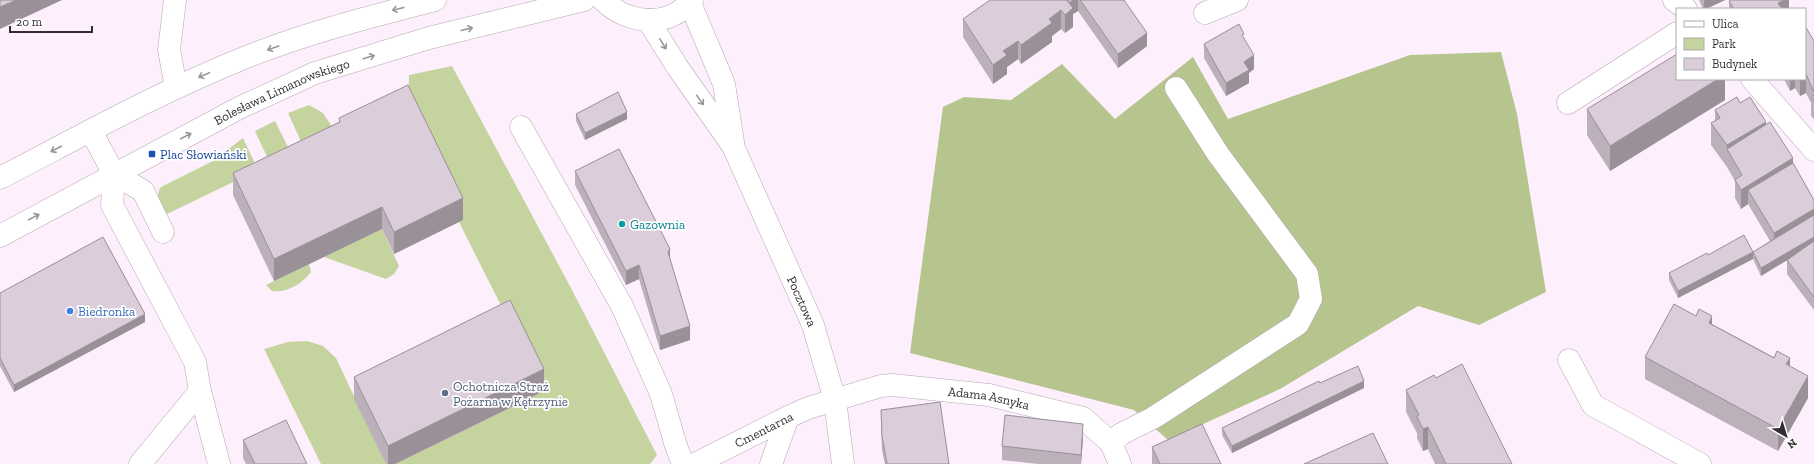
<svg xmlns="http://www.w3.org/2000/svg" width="1814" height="464" font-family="'Zilla Slab',serif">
<rect width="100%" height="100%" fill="#feeffc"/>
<path fill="#c5d49f" d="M452,66l119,222 86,167 -7,9h-255l149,-73 -85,-169 4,-2 -55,-113 1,-32z
M309,105l14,8 14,21 -33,14 -16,-35z
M275,121l16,32 -21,10 -15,-32z
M243,138l15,32 -91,44c-8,-6 -12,-19 -6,-27l52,-26z
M382,229l17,37 -5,8 -8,5 -62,-22z
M309,264l2,8c-9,12 -24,21 -39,19l-6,-6z
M307,341l16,5 13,12 50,106h-65l-57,-115 24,-7z"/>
<path fill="#b6c58e" d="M1501,52l16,62 29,178 -67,33 -61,-19 -138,83 -112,51 -34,-30 -224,-57 33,-246 21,-10 47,3 51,-36 53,55 78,-62 35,62 182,-64z"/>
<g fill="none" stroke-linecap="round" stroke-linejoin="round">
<g stroke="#b5a7b3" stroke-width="23">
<g id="minor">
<path d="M175,0l-6,50 7,37"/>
<path d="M1674,0l12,9"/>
<path d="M1205,13l32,-13"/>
<path d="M1752,79l62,71"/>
<path d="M1568,103l109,-70"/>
<path d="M521,127l101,179 39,88 15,52 7,18"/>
<path d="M91,131l23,43 29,17 20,41"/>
<path d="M114,174l-2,31 83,157 5,29 19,73"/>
<path d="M0,178c79,-41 156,-84 239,-118 63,-26 130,-43 196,-60"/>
<path id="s1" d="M0,236l239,-128 76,-35 114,-35 155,-38"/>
<path d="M1569,360l24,45 107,59"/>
<path d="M1111,443l10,-9 32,-16 145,-94 13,-25 -4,-25 -89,-120 -42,-66"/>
<path d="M140,464l60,-73"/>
<path id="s2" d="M695,464l93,-47 20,-9 73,-22 11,-1 97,10 94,23 28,25 9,21"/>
<path d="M771,464l17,-47"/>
</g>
</g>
<g stroke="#b5a7b3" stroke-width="23">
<g id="major">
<path d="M603,0c24,24 66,29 89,0"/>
<path d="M690,3l34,81 9,58"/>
<path id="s3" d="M648,20l30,48 55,78 80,179 22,75 8,64"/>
</g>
</g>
<use href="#minor" stroke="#fff" stroke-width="22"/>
<use href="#major" stroke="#fff" stroke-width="22"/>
</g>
<path fill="#bcb0bb" d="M990,0h134l23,46 -29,22 -40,-57 -5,3v13l-8,6 -4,-4 -9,7v6l-31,22 -3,-5 -11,8v7l-14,10 -30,-47v-18z
M1699,0h26l-19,9h-3z
M1789,0v8l-1,1h-59v-8z
M1805,26l9,15v78l-3,-3v-13l-5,-10 -6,3 -5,-8 -5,3 -6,-12h21z
M1244,38l10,31 -5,4v10l-23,13 -22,-38v-14z
M1725,79v21l-115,71 -23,-36v-26z
M1740,103l26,21 27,39 21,37v110l-27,-36v-14l1,-1 -27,17 -8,-17v-7l17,-11 -22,-37 -7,5 -6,-11v-17l-8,-14 -16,-22v-22l4,-2v-11z
M576,114l51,5 -42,21 -9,-19z
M339,118l124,102 -69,34 -12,-25 -108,52 -41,-86v-22l106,-51z
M575,171l95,87 20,82 -30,10 -21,-71 -13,6 -51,-100z
M1708,255l45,4 -75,39 -9,-18v-7z
M0,293l145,29 -131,70 -14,-26z
M1712,324l78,42 18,32 -30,53 -133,-72v-22z
M354,377l190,14 -149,73h-9l-32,-65z
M1436,378l76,86h-77l-7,-15 -5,2 -6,-13v-5l-11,-21v-22z
M1320,383l44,5 -132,65 -10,-18v-7z
M881,410l68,54h-64l-3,-14 -1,-26z
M1083,438l-2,26h-43l-36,-4v-14z
M243,440l64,24h-61l-3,-6z
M1152,447l69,17h-69z"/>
<path fill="#999098" d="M16,0h46l-62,29v-22z
M1074,0h4v11l-5,3v13l-8,6v-18l2,-10z
M1704,0h21l-19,9h-2z
M1784,0h5v8l-1,1h-10v-6z
M1061,10v19l-9,7v6l-31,22v-19l28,-26z
M1147,33v13l-29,22v-14z
M1018,41v18l-11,8v7l-14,10v-19l10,-14z
M1254,55v14l-5,4v10l-23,13v-13l18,-21z
M1805,74h1v19l-6,3v-17h5z
M1718,79h7v21l-115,71v-25z
M1790,79h5v9l-5,3z
M627,112v7l-42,21v-7z
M1766,122v22l-39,5v18v-22z
M1793,158v19l-45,13v14l-7,5v-19z
M463,198v22l-69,34v-22z
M382,207v22l-108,52v-22z
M1814,209v14l-40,24v-14z
M1814,237v7l-53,32v-8z
M670,249v14l-2,-11z
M1753,252v7l-75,39v-7z
M639,265v14l-13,6v-14z
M145,314v8l-131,70v-7z
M1712,316v22l-3,-15z
M690,326v14l-30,10v-14z
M1790,358v22l-4,-16z
M544,369v22l-149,73h-7v-18z
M1808,376v22l-30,53v-22z
M1364,381v7l-132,65v-7z
M1083,424v14l-2,26v-9z
M1428,427v22l-5,2v-22z"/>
<path fill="#dbcdd9" stroke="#999098" d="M0,0h16l-16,7z
M990,0h77l6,8 -8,7 -4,-5 -12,9 3,4 -31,22 -3,-4 -15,10 4,4 -14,10 -30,-46z
M1067,0h7l-5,3z
M1080,0h44l23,33 -29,21z
M1731,0h53l-6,3 4,6h-48l-5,-8z
M1239,24l5,10 -2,1 12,20 -10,7 5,8 -23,13 -22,-39z
M1805,26l9,15v51l-8,-18h-1z
M1677,54v25h41l-108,67 -23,-37z
M408,85l55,113 -69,34 -12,-25 -108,52 -41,-86 107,-51 -1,-4z
M618,92l9,20 -42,21 -9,-19z
M1814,95v6l-3,-4z
M1737,97l3,6 10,-6 16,25 -39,23 -16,-22 9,-5 -5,-8z
M1770,122l23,36 -52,32 -6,-10 7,-5 -15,-26z
M619,149l51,100 -2,3 22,74 -30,10 -21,-71 -13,6 -51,-100z
M1793,163l21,37v9l-40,24 -26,-43z
M1814,215v22l-53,31 -8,-16z
M1744,235l9,17 -75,39 -9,-18 38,-20 1,2z
M103,237l42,77 -131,71 -14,-27v-65z
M1814,241v56l-27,-37z
M510,300l34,69 -156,77 -34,-69z
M1674,304l22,12 3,-7 13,7 -3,7 65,35 3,-7 13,7 -4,6 22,12 -30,53 -133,-72z
M1462,364l50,100h-66l-18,-37 -5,2 -5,-10 -1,-3 2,-1 -13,-25 28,-15 2,3z
M1358,366l6,15 -132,65 -10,-18 97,-47 1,2z
M940,402l9,62h-62l-5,-28 -1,-26z
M1005,415l78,9 -2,31 -79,-9z
M286,420l21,44h-52l-12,-24z
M1202,424l19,40h-61l-8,-17z
M1373,433l15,31h-84z"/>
<defs><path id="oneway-shaft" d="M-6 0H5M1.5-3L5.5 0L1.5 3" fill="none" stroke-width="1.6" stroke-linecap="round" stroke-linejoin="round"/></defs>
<g stroke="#989698">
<use href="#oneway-shaft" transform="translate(398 9) rotate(166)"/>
<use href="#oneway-shaft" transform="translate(467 29) rotate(-14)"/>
<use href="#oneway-shaft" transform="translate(663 44) rotate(58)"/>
<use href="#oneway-shaft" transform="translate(273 48) rotate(160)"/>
<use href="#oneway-shaft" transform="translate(369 57) rotate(-17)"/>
<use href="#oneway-shaft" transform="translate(204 75) rotate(157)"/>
<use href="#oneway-shaft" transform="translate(700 100) rotate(55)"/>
<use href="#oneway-shaft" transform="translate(186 136) rotate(-28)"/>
<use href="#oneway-shaft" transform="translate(56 149) rotate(153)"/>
<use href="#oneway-shaft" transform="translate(34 217) rotate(-28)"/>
</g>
<rect fill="#1a4fb4" stroke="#fff" stroke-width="1.5" x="148" y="150" width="8" height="8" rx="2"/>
<circle fill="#0f9aa8" stroke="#fff" stroke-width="1.5" cx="622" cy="224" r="4"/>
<circle fill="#3f7fe0" stroke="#fff" stroke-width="1.5" cx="70" cy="311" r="4"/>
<circle fill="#5c6f8a" stroke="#fff" stroke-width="1.5" cx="445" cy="393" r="4"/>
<g text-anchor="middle" stroke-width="3.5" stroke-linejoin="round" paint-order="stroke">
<g font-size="13" fill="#322d32" stroke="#fff">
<text dy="5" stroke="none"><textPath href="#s1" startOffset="317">Bolesława Limanowskiego</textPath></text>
<text dy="5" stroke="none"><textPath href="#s3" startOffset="322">Pocztowa</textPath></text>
<text dy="5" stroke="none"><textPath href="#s2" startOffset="311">Adama Asnyka</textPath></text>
<text dy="5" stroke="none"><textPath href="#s2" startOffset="77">Cmentarna</textPath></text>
</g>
<g font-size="13" fill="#164399" stroke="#fff" text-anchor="start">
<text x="160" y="159">Plac Słowiański</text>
</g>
<g font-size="13" fill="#0d838f" stroke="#fff" text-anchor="start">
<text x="630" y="229">Gazownia</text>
</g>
<g font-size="13" fill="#366cbe" stroke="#fff" text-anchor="start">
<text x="78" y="316">Biedronka</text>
</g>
<g font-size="13" fill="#4e5e75" stroke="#fff" text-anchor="start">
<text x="453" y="391">Ochotnicza Straż<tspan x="453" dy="15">Pożarna w Kętrzynie</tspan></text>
</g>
</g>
<rect x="1676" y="8" width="130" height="72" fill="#ffffff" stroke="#adabad"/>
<rect x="1684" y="21" width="20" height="6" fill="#ffffff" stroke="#adabad"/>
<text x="1712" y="28" font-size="12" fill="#322d32">Ulica</text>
<rect x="1684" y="38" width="20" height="12" fill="#c5d49f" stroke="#adabad"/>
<text x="1712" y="48" font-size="12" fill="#322d32">Park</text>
<rect x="1684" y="58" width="20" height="12" fill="#dbcdd9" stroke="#adabad"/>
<text x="1712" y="68" font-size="12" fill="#322d32">Budynek</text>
<g transform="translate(1786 436) rotate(142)" stroke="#ffffff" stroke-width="3" paint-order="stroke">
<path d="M0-3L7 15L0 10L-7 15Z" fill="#322d32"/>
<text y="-6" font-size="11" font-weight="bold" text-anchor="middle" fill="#322d32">N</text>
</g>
<path d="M10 26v6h82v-6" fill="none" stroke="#322d32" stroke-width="2"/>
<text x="16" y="26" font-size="12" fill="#322d32" stroke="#ffffff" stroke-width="3" paint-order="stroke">20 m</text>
</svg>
